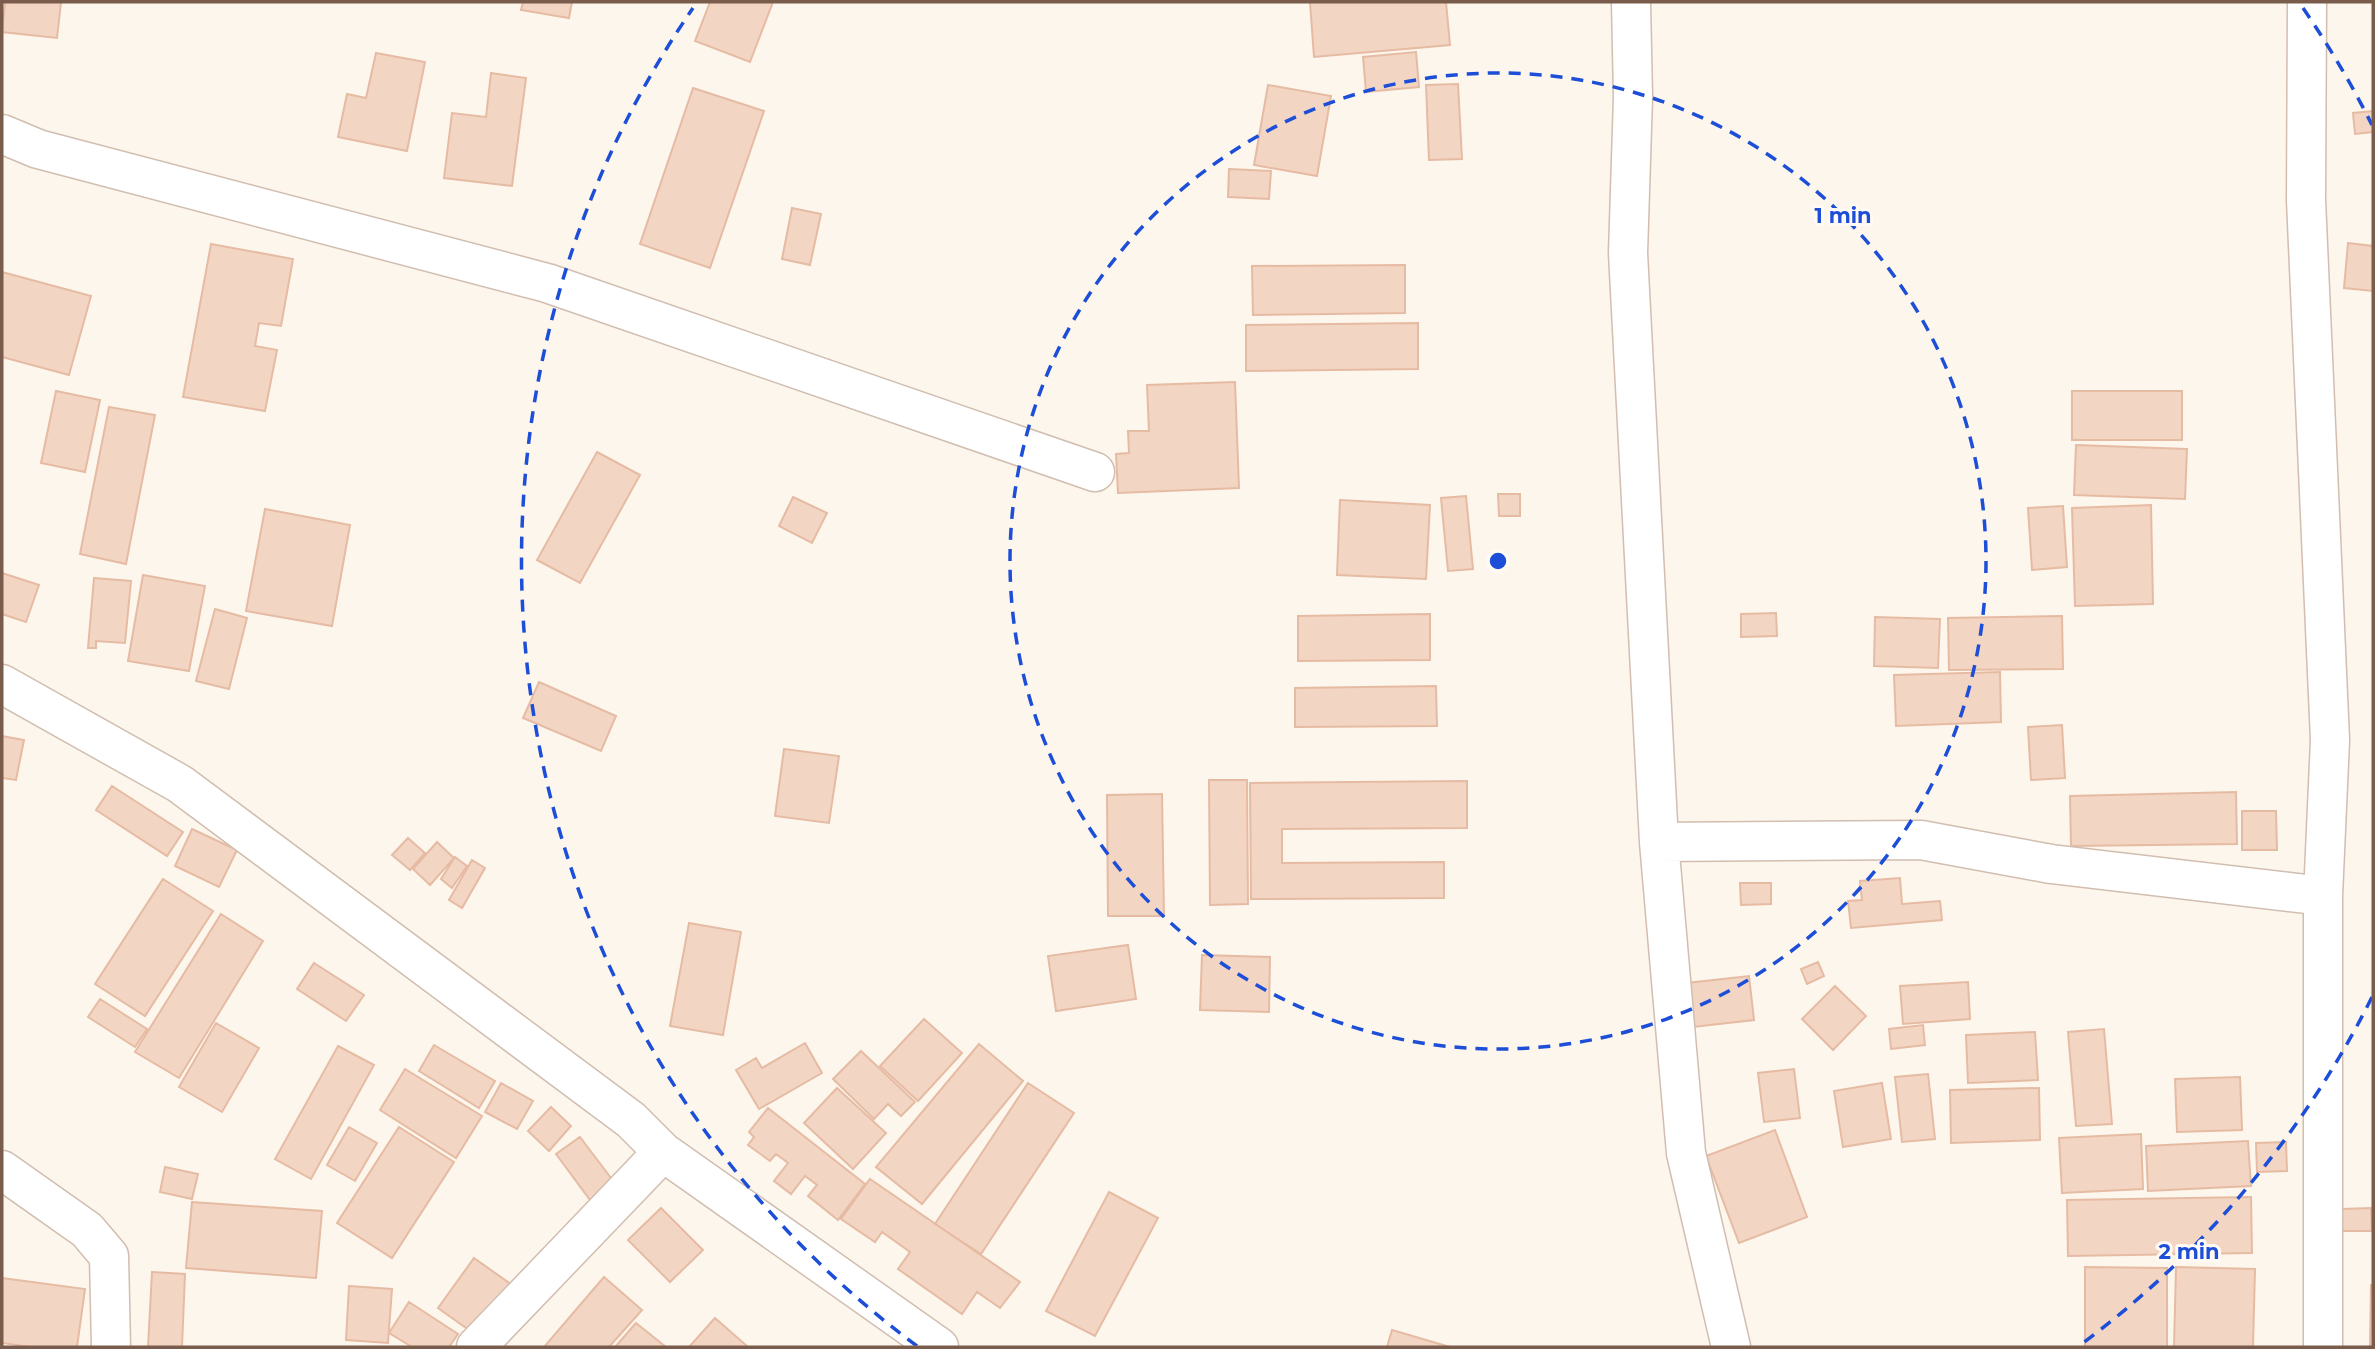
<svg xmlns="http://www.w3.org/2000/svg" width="2375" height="1349" font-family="Montserrat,sans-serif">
<rect width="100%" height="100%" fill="#fdf6ec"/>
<path fill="#f3d5c3" stroke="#e6bba3" stroke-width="2" d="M5,2h56l-4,36 -55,-6z
M523,2h49l-3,16 -48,-8z
M710,2h63l-23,60 -55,-21z
M1310,2h136l4,43 -136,12z
M1416,52l3,35 -53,5 -3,-35z
M376,53l49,9 -18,89 -69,-14 9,-43 19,4z
M491,73l35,5 -14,108 -68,-8 8,-65 34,4z
M1458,84l4,75 -33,1 -3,-75z
M1268,85l63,11 -14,80 -63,-11z
M693,88l71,23 -54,157 -70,-24z
M2373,111v21l-18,2 -2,-21z
M1229,169l42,2 -2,28 -41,-2z
M792,208l29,6 -11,51 -28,-6z
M2348,243l25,3v45l-29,-3z
M211,244l82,15 -12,67 -22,-3 -4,23 22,4 -12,61 -82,-14z
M1405,265v48l-152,2 -1,-49z
M2,272l89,24 -22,79 -67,-18z
M1418,323v46l-172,2v-46z
M1235,382l4,106 -121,5 -2,-39 13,-1 -1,-22h21l-2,-46z
M56,391l44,9 -15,72 -44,-9z
M2072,391h110v49h-110z
M109,407l46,8 -29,149 -46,-10z
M2076,445l111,4 -2,50 -111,-4z
M597,452l43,23 -60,108 -43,-23z
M1498,494h22v22h-21z
M1466,496l7,73 -25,2 -7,-73z
M793,497l34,16 -15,30 -33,-17z
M1340,500l90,5 -4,74 -89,-4z
M2151,505l2,99 -78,2 -3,-98z
M2063,506l4,61 -35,3 -4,-62z
M265,509l85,16 -18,101 -86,-15z
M2,573l37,12 -13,37 -24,-8z
M143,575l62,11 -16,85 -61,-10z
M94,578l37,3 -6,62 -29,-2v7h-8z
M215,609l32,9 -18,71 -33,-8z
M1776,613l1,23 -36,1v-23z
M1430,614v46l-132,1v-45z
M2062,616l1,53 -114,1 -1,-52z
M1875,617l65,2 -2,49 -64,-2z
M2000,672l1,50 -105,4 -2,-51z
M539,682l77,34 -15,35 -78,-33z
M1436,686l1,40 -142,1v-39z
M2062,725l3,53 -34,2 -3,-53z
M2,736l22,4 -8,40 -14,-2z
M784,749l55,7 -10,67 -54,-7z
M1209,780h38l1,124 -38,1z
M1467,781v47l-185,1v34l162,-1v36l-193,1 -1,-116z
M112,786l71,46 -16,24 -71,-46z
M2236,792l1,52 -166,2 -1,-50z
M1162,794l2,122h-56l-1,-121z
M2242,811h34l1,39h-35z
M192,829l45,21 -18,37 -44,-21z
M408,838l17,15 -15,17 -18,-15z
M437,842l17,16 -24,27 -17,-16z
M455,857l12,9 -15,22 -11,-9z
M472,860l13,8 -23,40 -13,-8z
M1900,878l2,26 38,-3 2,19 -91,8 -3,-27 14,-1 -2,-19z
M163,879l50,32 -68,105 -50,-32z
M1740,883h31v21l-30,1z
M221,914l42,27 -84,137 -44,-26z
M689,923l52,9 -18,103 -53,-9z
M1128,945l8,54 -80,12 -8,-55z
M1202,955l68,2 -1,55 -69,-2z
M1818,962l6,14 -17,8 -6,-15z
M314,963l50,32 -18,26 -49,-32z
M1749,976l5,44 -61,7 -6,-44z
M1968,982l2,37 -67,5 -3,-38z
M1835,986l31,30 -33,34 -31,-31z
M100,999l47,30 -12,18 -47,-30z
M924,1019l38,34 -44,48 -38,-35z
M216,1023l43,25 -37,64 -43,-25z
M1923,1025l2,20 -34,4 -2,-20z
M2104,1029l8,95 -36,2 -8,-94z
M2035,1032l3,48 -70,3 -2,-48z
M805,1043l17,30 -63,36 -23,-39 20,-12 6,10z
M979,1044l44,37 -101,123 -46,-37z
M434,1045l61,36 -16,27 -60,-37z
M338,1046l36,19 -63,114 -36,-20z
M861,1051l54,51 -14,14 -13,-12 -14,15 -41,-40z
M405,1069l77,47 -26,42 -76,-48z
M1794,1069l6,49 -36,4 -6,-49z
M1928,1074l7,65 -33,3 -7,-65z
M2240,1077l2,53 -65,2 -2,-53z
M501,1083l32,18 -16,28 -32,-17z
M1028,1083l46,30 -93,141 -46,-30z
M1882,1083l9,56 -48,8 -9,-56z
M837,1088l49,45 -33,36 -49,-46z
M2039,1088l1,52 -89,3 -1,-53z
M551,1107l20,19 -22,25 -21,-20z
M768,1108l97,76 -27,36 -30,-24 9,-11 -12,-9 -14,18 -17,-13 14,-18 -12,-9 -6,7 -22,-16 6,-8 -5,-5z
M349,1127l28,16 -22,38 -28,-16z
M399,1127l55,35 -62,96 -55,-35z
M1775,1130l32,87 -68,26 -33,-87z
M2141,1134l2,55 -81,4 -3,-55z
M580,1137l37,49 -24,18 -37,-50z
M2248,1141l3,45 -103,5 -2,-45z
M2286,1142l1,29 -30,1 -1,-29z
M165,1167l33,7 -6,25 -32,-7z
M870,1179l150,103 -20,26 -23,-16 -15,22 -64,-45 12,-17 -28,-20 -7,10 -34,-23z
M1109,1192l49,26 -63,118 -49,-25z
M2251,1197l1,56 -184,3 -1,-56z
M192,1202l130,9 -6,67 -130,-10z
M661,1208l42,42 -33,32 -42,-42z
M2371,1208l1,23h-30v-22z
M474,1258l38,27 -36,50 -38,-27z
M2085,1267l82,1v79h-82z
M2176,1267l79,2 -2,78h-79z
M152,1272l33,2 -3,73h-34z
M604,1277l38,33 -33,37h-65z
M2,1278l83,11 -8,58h-47l-28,-4z
M2371,1285h2v62h-3z
M349,1286l43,3 -4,54 -42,-3z
M409,1302l49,32 -9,13h-37l-23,-14z
M715,1318l33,29h-59z
M636,1323l30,24h-51z
M1392,1330l58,17h-63z"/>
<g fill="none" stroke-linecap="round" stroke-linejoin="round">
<g stroke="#d1beb0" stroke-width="41">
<path id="street" d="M1631,2l2,95 -5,156 31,589 27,311 45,194
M2307,2l-1,198 24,540 -7,156v451
M2,134l36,15 509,134 548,189
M2,684l178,100 451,336 32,32 276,195
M1659,842l262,-2 130,24 272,32
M2,1170l85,60 22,26 2,91
M476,1347l187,-195"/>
</g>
<use href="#street" stroke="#fff" stroke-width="38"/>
</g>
<g fill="none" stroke="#1d4ed8" stroke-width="3.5" stroke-dasharray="12 9">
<circle cx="1498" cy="561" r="488"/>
<path d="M2372 997A977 977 0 0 1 2079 1346M917 1346A977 977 0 0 1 693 8M2303 8A977 977 0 0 1 2372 125"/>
</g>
<circle cx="1498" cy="561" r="10" fill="#1d4ed8" stroke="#fffaf3" stroke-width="3.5"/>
<g font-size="21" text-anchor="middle" font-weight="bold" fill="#1d4ed8" stroke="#fffaf3" stroke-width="6" stroke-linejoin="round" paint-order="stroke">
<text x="1843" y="223">1 min</text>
<text x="2189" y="1259">2 min</text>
</g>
<rect width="2375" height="1349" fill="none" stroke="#7a5c4d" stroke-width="7"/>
</svg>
